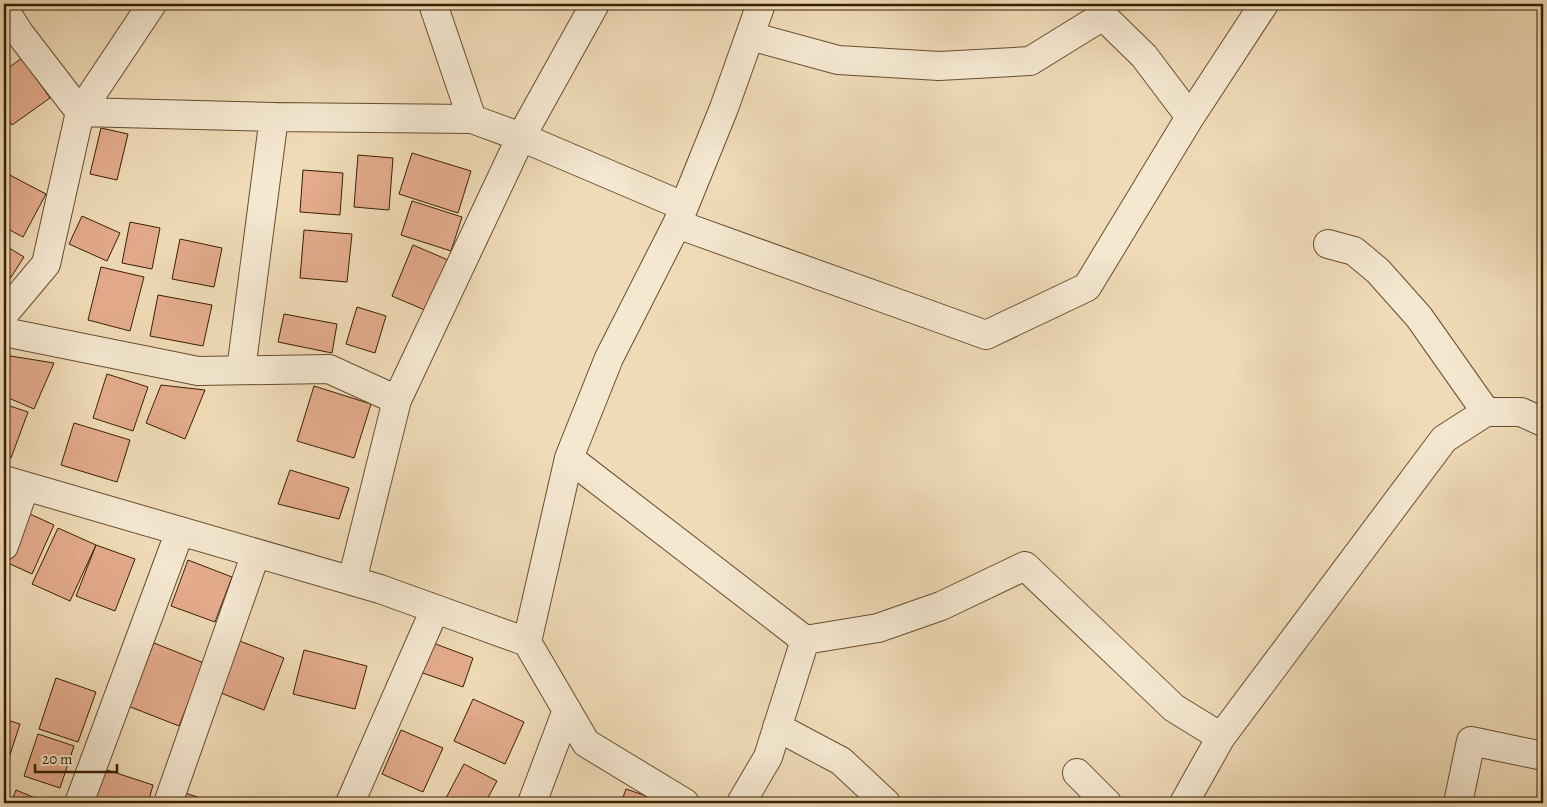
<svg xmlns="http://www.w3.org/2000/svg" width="1547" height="807" font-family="Alegreya,serif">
<rect width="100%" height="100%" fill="#f0dbb8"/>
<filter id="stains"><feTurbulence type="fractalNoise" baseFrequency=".004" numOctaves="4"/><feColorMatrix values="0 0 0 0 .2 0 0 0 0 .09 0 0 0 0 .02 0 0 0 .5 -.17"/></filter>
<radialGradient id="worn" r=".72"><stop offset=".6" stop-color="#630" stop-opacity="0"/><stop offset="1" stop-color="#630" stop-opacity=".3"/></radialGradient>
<path fill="#e4ac8d" stroke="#381f03" d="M22,58l28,40 -38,27 -8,-12v-42z
M101,128l27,6 -11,46 -27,-6z
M412,153l59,18 -13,42 -59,-19z
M358,155l35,3 -4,52 -35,-3z
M303,170l40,3 -3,42 -40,-3z
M4,172l42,22 -23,43 -19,-10z
M412,201l50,16 -11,34 -50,-16z
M82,216l38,17 -13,28 -38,-17z
M130,222l30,6 -8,41 -30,-6z
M304,230l48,4 -5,48 -47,-4z
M180,239l42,9 -8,39 -42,-8z
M4,245l20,12 -20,31z
M413,245l35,15 -21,51 -35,-15z
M101,267l43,10 -14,54 -42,-11z
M158,295l54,10 -9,41 -53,-10z
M357,307l29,9 -11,37 -29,-9z
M284,314l53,10 -5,29 -54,-11z
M4,355l50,8 -20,46 -30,-13z
M107,374l41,13 -15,44 -40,-13z
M161,385l44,5 -20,49 -39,-16z
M314,386l57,18 -17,54 -57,-17z
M4,404l24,8 -17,46 -7,-3z
M74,423l56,17 -13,42 -56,-17z
M290,470l59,18 -10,31 -61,-15z
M30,514l24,11 -22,49 -24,-11z
M58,528l38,17 -26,56 -38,-17z
M96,545l39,14 -20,52 -39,-15z
M188,560l44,17 -17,45 -44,-16z
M237,640l47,18 -20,52 -48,-19z
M425,640l48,18 -10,29 -49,-17z
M154,643l50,20 -25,63 -51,-20z
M304,650l63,16 -12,43 -62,-15z
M56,678l40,14 -18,50 -39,-13z
M473,699l51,23 -19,42 -51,-23z
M4,719l16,5 -14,43 -2,-1z
M401,730l42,18 -20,44 -41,-18z
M38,734l36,12 -14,42 -36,-12z
M464,764l33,17 -12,22h-29l-10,-5z
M101,768l52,17 -5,18h-58z
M626,789l38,13 -1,1h-42z
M16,790l31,13h-36z
M185,793l31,10h-34z"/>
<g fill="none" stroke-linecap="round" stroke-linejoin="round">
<g stroke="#664e30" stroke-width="30">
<path id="street" d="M433,4l39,115
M4,9l16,25 60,78
M750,36l88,24 101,6 91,-5 73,-45 41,40 46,61
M80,112l194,5 198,2 49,18 162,69
M677,224l309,111 101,-48 103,-170 74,-113
M1328,244l26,7 24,20 41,46 67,95
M4,314l42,-50 34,-152 72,-108
M4,332l194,39 131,-2 68,31
M241,370l33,-253
M569,458l236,182 -37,117 -27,46
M4,480l376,109 147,53 59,101 99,60
M4,546l21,-60
M352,581l45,-181 124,-263 74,-133
M805,640l73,-12 63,-22 84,-40 149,142 47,29 223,-298 42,-27h35l22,10
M527,642l42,-184 40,-100 68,-134 47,-116 37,-104
M777,727l64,34 45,42
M1077,773l30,30
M79,803l101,-272
M168,803l88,-250
M350,803l85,-194
M532,803l35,-93
M1184,803l37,-66
M1458,803l13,-62 72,15"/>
</g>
<use href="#street" stroke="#f5e8d1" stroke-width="28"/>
</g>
<rect width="1547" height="807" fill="none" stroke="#f0dbb8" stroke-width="20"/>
<rect x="5" y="5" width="1537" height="797" fill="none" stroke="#381f03" stroke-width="2.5"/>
<rect x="10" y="10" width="1527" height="787" fill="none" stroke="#381f03"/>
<path d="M35 764v8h82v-8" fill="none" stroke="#381f03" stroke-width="2.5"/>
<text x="42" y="764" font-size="15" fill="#381f03" stroke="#f5e8d1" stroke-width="4" paint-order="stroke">20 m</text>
<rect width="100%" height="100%" filter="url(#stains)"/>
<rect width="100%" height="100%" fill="url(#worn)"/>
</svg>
